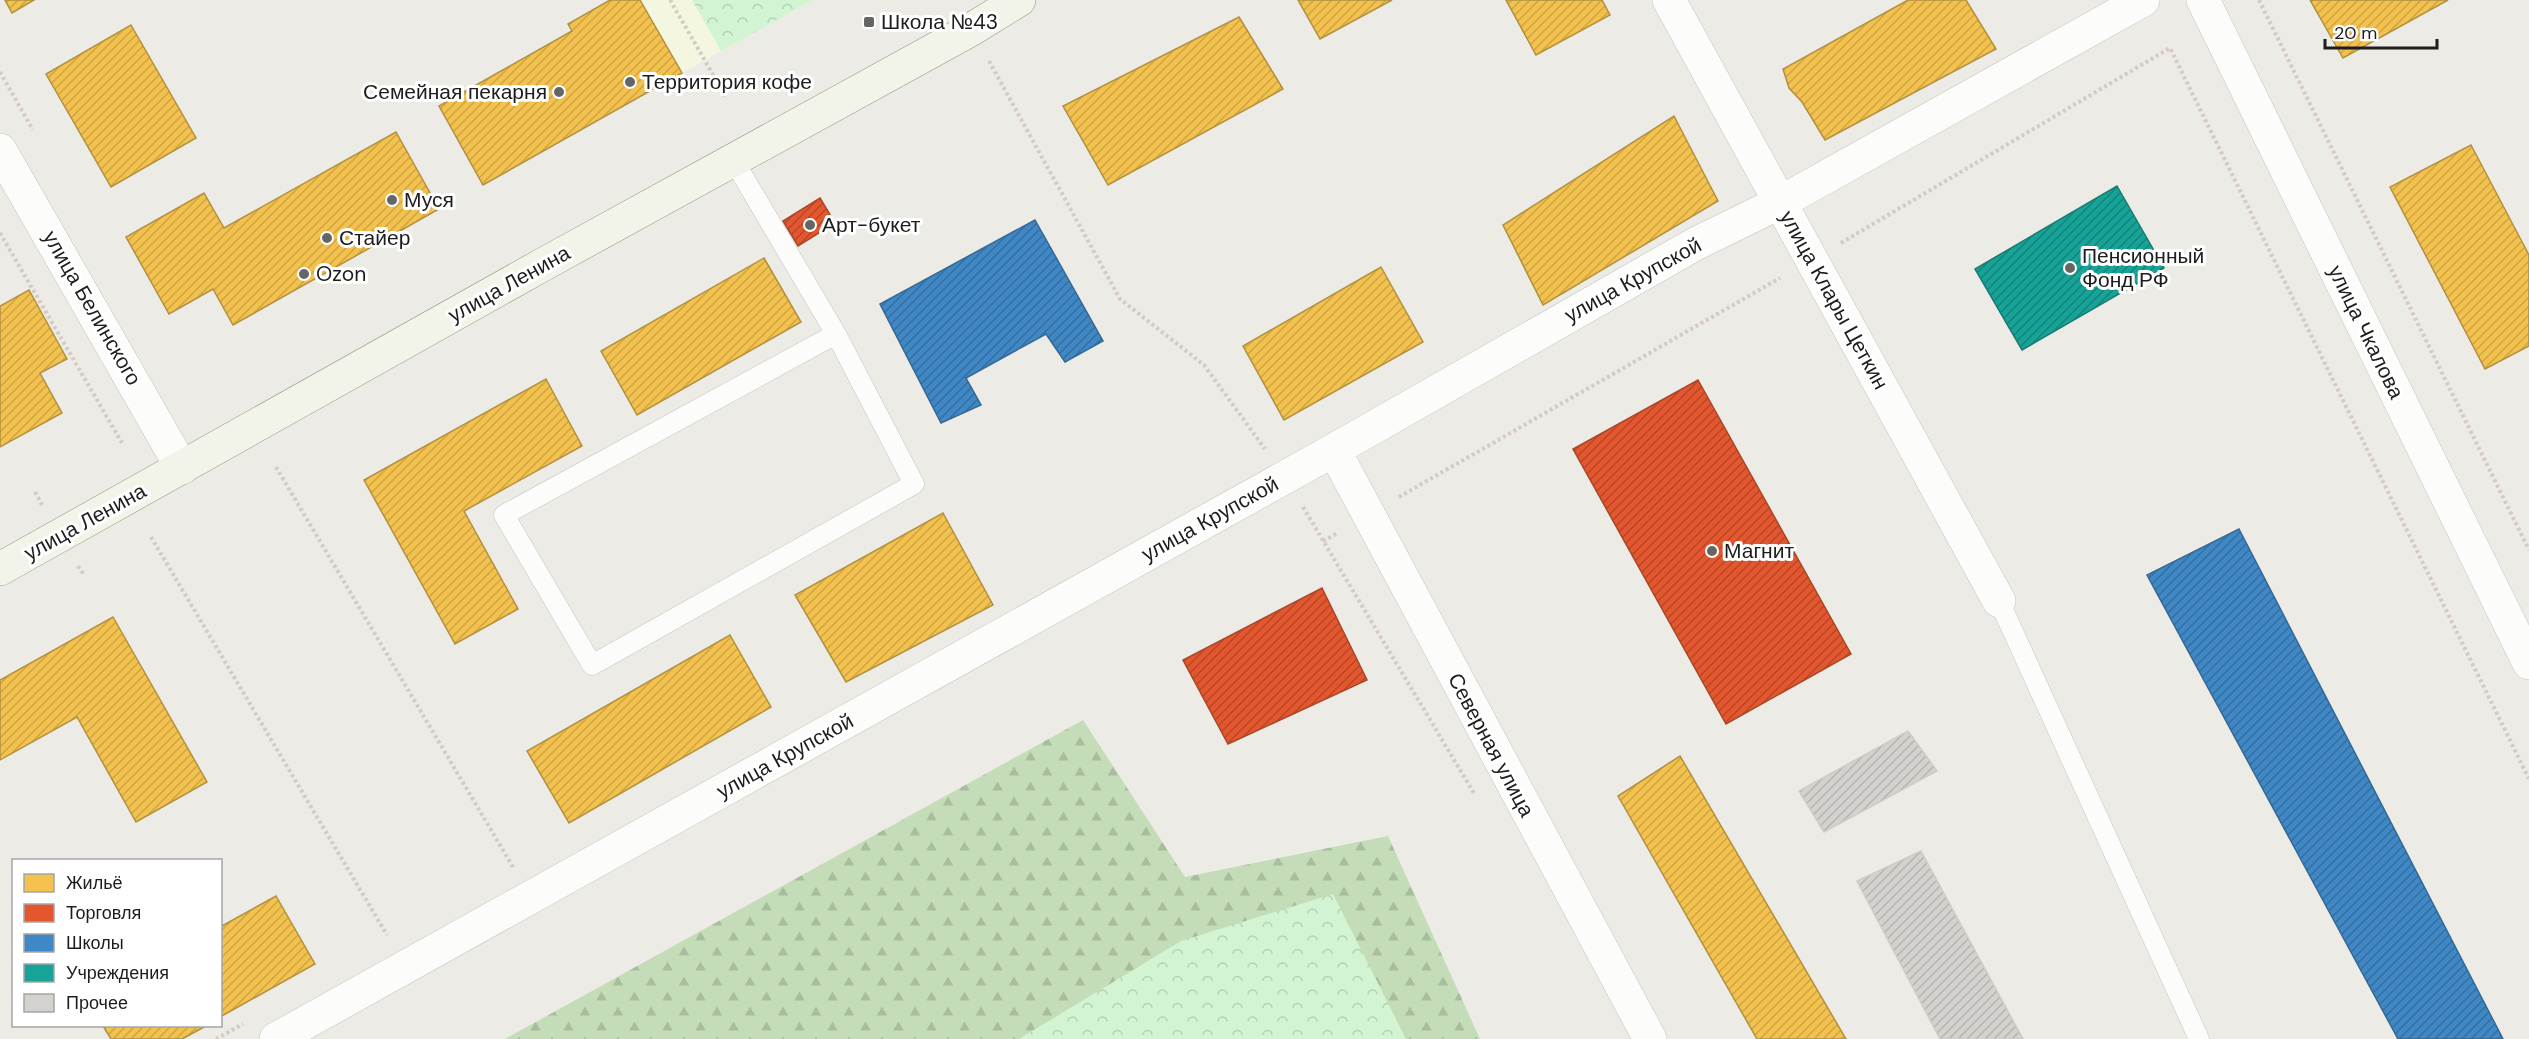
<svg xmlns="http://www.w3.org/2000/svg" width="2529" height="1039" font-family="'DM Sans',sans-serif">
<defs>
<pattern id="forest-firs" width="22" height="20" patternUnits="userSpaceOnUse" patternTransform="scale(1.5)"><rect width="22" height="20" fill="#c4ddb8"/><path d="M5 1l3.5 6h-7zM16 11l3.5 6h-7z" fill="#a8bd9e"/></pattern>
<pattern id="park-crowns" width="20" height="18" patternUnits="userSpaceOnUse" patternTransform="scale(1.5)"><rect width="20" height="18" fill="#d2f4d3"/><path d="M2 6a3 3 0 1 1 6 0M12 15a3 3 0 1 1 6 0" fill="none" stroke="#b4d1b5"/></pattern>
<pattern id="homes-hatch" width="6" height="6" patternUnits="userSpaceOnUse" patternTransform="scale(1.5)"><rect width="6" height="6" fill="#f2c14e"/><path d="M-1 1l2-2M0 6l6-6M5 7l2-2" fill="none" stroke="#cfa544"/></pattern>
<pattern id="shops-hatch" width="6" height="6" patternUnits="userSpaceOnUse" patternTransform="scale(1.5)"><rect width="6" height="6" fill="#e4572e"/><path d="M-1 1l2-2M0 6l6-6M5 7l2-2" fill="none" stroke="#b84727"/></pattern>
<pattern id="schools-hatch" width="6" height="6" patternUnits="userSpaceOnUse" patternTransform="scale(1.5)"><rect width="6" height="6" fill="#3f88c5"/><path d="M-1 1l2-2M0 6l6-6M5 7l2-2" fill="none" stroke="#346f9f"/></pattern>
<pattern id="public-hatch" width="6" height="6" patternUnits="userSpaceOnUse" patternTransform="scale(1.5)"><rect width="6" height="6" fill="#17a398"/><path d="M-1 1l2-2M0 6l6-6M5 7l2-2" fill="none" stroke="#14847b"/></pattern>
<pattern id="building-hatch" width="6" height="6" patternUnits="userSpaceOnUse" patternTransform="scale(1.5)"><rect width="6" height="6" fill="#d4d2ce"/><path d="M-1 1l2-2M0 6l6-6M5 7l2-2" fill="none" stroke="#b6b4b0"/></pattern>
</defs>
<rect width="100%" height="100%" fill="#ecebe5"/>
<path fill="#f5f6e0" d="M640,0h173l-131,73z"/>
<path fill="url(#forest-firs)" d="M1083,720l102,157 203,-41 92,203h-975z"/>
<path fill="url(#park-crowns)" d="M692,0h121l-92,51z
M1333,894l73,145h-387l162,-98z"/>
<path fill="url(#homes-hatch)" stroke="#b2903f" stroke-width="1.5" d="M5,0h29l-22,13z
M610,0h30l42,73 -199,112 -44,-79 133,-75 -4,-7z
M1298,0h94l-72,39z
M1506,0h96l8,15 -74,40z
M1908,0h58l30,49 -171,91 -23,-38 -13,-14 -6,-19z
M2310,0h138l-105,58z
M1239,17l44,72 -175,96 -45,-79z
M131,25l65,113 -85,49 -65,-113z
M1674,116l44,85 -175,104 -40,-80z
M396,132l43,77 -206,116 -20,-36 -44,25 -43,-77 78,-44 20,35z
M2471,145l58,110v91l-44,23 -95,-182z
M764,258l37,64 -164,93 -36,-64z
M1381,267l42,75 -139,78 -41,-74z
M29,290l38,69 -27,14 22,40 -62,34v-141z
M546,379l36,67 -118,65 54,98 -63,35 -91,-164z
M943,513l50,92 -147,77 -51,-87z
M113,617l94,165 -71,40 -59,-105 -77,43v-80z
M730,635l41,72 -202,116 -42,-72z
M1680,756l166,283h-89l-139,-243z
M276,896l39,68 -95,53v-90z
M103,1026h103l-24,13h-71z"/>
<path fill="url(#shops-hatch)" stroke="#a84629" stroke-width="1.5" d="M820,198l15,25 -37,23 -15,-25z
M1698,380l153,274 -125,70 -153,-275z
M1322,588l45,92 -139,64 -45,-84z"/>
<path fill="url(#schools-hatch)" stroke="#356893" stroke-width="1.5" d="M1035,220l68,121 -38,21 -19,-28 -80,44 15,27 -40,18 -61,-119z
M2239,529l264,510h-105l-251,-464z"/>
<path fill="url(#public-hatch)" stroke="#197b73" stroke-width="1.5" d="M2117,186l47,82 -142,82 -47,-81z"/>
<path fill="url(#building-hatch)" stroke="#cfccc6" stroke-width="1.5" d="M1908,731l29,40 -113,61 -25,-41z
M1921,851l102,188h-83l-83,-158z"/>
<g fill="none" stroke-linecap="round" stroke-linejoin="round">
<g stroke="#c4c4c1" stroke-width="21">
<path id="lane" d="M734,161l102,173 -332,181 88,150 322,-181 -78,-150
M1999,601l200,438"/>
</g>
<g stroke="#c4c4c1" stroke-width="34">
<path id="street" d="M1669,0l330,601
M2203,0l326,663
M0,150l182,318
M1334,450l316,589
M276,1039l1058,-589 363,-207 84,-41 362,-202"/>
</g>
<g stroke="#93967c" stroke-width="34">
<path id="secondary" d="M0,569l544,-305 428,-235 47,-29"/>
</g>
<path stroke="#d7c9c4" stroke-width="4" stroke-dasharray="3 3" stroke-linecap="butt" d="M670,0l57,99
M2259,0l270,550
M989,61l131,238 84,66 61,84
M0,72l33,58
M0,233l122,210
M1841,243l329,-195 359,731
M276,467l237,400
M35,492l7,13
M1399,497l381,-219
M1303,507l172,288
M151,537l236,398
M1323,541l15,-8
M78,566l6,9
M216,1039l27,-15"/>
<use href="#lane" stroke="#fcfcfb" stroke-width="20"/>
<use href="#street" stroke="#fcfcfb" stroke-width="33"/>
<use href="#secondary" stroke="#f2f3e9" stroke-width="33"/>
</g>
<g fill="#656563" stroke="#fff" stroke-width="2">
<rect x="863" y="16" width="12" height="12" rx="3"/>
<circle cx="630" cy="82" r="6"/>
<circle cx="559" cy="92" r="6"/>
<circle cx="392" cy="200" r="6"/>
<circle cx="810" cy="225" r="6"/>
<circle cx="327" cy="238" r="6"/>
<circle cx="2070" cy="268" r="6"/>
<circle cx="304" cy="274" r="6"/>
<circle cx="1712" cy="551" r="6"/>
</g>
<g text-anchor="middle" stroke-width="6" stroke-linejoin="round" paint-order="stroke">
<g font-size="21" fill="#1d1d1d" stroke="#fff" text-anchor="start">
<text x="881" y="29">Школа №43</text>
<text x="642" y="89">Территория кофе</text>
<text x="547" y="99" text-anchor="end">Семейная пекарня</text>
<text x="404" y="207">Муся</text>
<text x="822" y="232">Арт-букет</text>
<text x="339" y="245">Стайер</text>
<text x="2082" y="263">Пенсионный<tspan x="2082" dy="24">Фонд РФ</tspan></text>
<text x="316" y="281">Ozon</text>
<text x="1724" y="558">Магнит</text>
</g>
<g font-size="21" fill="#1d1d1d" stroke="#fff">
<text transform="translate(1633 280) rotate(-29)" y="7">улица Крупской</text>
<text transform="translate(509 284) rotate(-29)" y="7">улица Ленина</text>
<text transform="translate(1834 300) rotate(61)" y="7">улица Клары Цеткин</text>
<text transform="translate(92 308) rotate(60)" y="7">улица Белинского</text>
<text transform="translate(2366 332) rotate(64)" y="7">улица Чкалова</text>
<text transform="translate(1210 519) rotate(-29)" y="7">улица Крупской</text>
<text transform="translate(85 522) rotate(-29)" y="7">улица Ленина</text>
<text transform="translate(1491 745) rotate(62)" y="7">Северная улица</text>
<text transform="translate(785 756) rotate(-29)" y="7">улица Крупской</text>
</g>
</g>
<rect x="12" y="859" width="210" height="168" fill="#ffffff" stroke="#a5a5a5" stroke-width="1.5"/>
<rect x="24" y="874" width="30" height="18" fill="#f2c14e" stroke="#a5a5a5" stroke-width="1.5"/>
<text x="66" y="889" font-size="18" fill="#1d1d1d">Жильё</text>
<rect x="24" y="904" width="30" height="18" fill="#e4572e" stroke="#a5a5a5" stroke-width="1.5"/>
<text x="66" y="919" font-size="18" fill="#1d1d1d">Торговля</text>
<rect x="24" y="934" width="30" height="18" fill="#3f88c5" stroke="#a5a5a5" stroke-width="1.5"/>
<text x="66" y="949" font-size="18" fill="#1d1d1d">Школы</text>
<rect x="24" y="964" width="30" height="18" fill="#17a398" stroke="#a5a5a5" stroke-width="1.5"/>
<text x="66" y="979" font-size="18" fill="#1d1d1d">Учреждения</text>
<rect x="24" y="994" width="30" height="18" fill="#d4d2ce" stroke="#a5a5a5" stroke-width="1.5"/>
<text x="66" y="1009" font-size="18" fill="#1d1d1d">Прочее</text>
<path d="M2325 39v9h112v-9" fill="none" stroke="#1d1d1d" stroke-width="3"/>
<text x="2334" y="39" font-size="18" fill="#1d1d1d" stroke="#ffffff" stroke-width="4.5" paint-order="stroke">20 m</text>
</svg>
